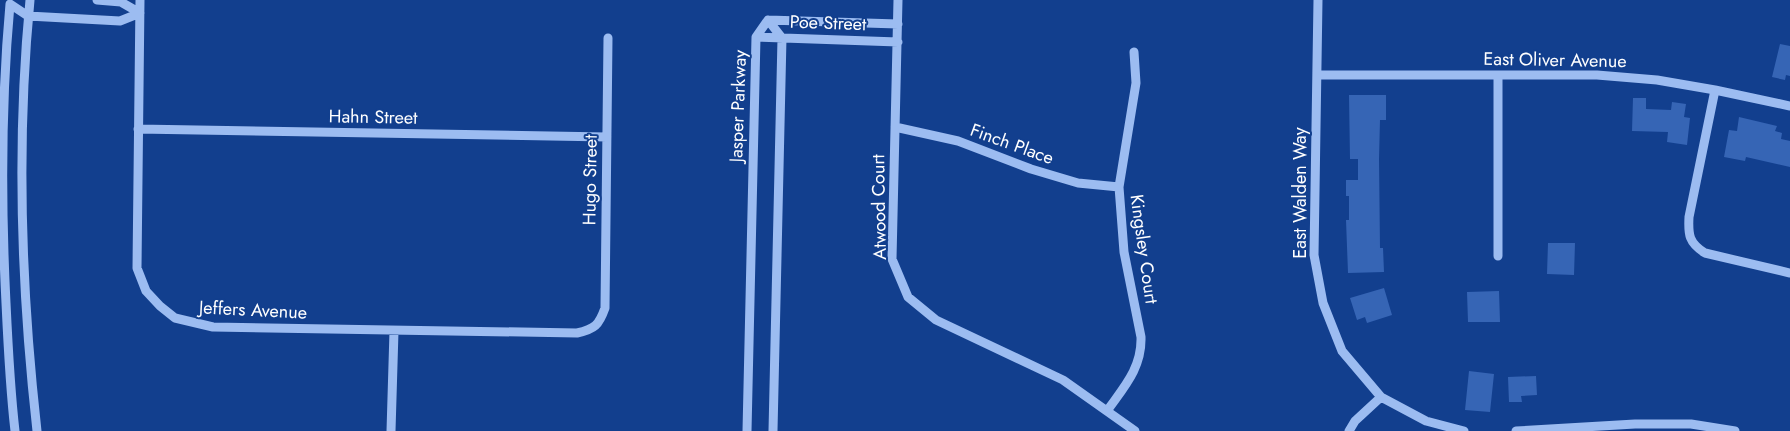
<svg xmlns="http://www.w3.org/2000/svg" width="1790" height="431" font-family="Jost,sans-serif">
<rect width="100%" height="100%" fill="#123f8e"/>
<path fill="#3665b5" d="M1780,44l10,2v30l-4,-1 -1,5 -13,-3z
M1349,95h37v25h-6l-1,39 1,89h3l1,24 -36,1 -2,-53h3v-24h-3v-16h12v-21h-8z
M1633,98h13v11l25,1 1,-8 14,2 -2,13 6,1 -3,27 -20,-3 1,-10 -36,-1z
M1739,117l38,9 -2,5 7,2 -1,6 9,2v26l-44,-10 -1,4 -21,-4 5,-27 8,1z
M1548,243h27l-1,32 -27,-1z
M1384,288l8,27 -25,8 -2,-6 -8,3 -7,-22z
M1499,291l1,31h-32l-1,-30z
M1469,371l25,3 -4,38 -25,-2z
M1536,376l1,19 -16,1 1,6h-13l-1,-25z"/>
<g fill="none" stroke-linecap="round" stroke-linejoin="round">
<path stroke="#9cbcf1" stroke-width="9" d="M30,0c-14,144 -9,288 7,431
M97,0l24,2 19,11
M140,0l-3,268 9,23 14,15 15,12 38,9 364,6c18,-4 22,-8 28,-25l3,-270
M898,0l-6,259 16,38 28,23 127,60 72,51
M1318,0l-4,255 9,48 19,48 39,46 45,24 38,10
M10,4c-9,99 -9,199 -4,299 2,43 4,85 9,128
M10,4l18,12 92,5 20,-8
M768,20l14,18 -9,393
M768,20l130,4
M756,37l142,5
M1318,75h279l60,5 58,10 75,16
M1715,90l-26,127c-1,18 0,26 16,36l85,20
M895,127l63,14 73,28 47,14 41,4
M138,129l469,8
M1498,256v-181
M1107,411c17,-24 35,-43 34,-74l-17,-85 -5,-65 17,-104 -2,-31
M391,431l3,-100
M747,431l9,-394 12,-17
M1349,431l6,-10 26,-24
M1516,431l119,-7h56l44,7"/>
</g>
<g text-anchor="middle" stroke-width="4" stroke-linejoin="round" paint-order="stroke">
<g font-size="18" fill="#fff" stroke="#123f8e">
<text transform="translate(828 23) rotate(2)" y="6">Poe Street</text>
<text transform="translate(1555 60) rotate(1)" y="6">East Oliver Avenue</text>
<text transform="translate(738 106) rotate(-88)" y="6">Jasper Parkway</text>
<text transform="translate(373 117) rotate(1)" y="6">Hahn Street</text>
<text transform="translate(1012 144) rotate(20)" y="6">Finch Place</text>
<text transform="translate(590 180) rotate(-89)" y="6">Hugo Street</text>
<text transform="translate(1300 193) rotate(-90)" y="6">East Walden Way</text>
<text transform="translate(879 207) rotate(-91)" y="6">Atwood Court</text>
<text transform="translate(1144 249) rotate(82)" y="6">Kingsley Court</text>
<text transform="translate(253 310) rotate(3)" y="6">Jeffers Avenue</text>
</g>
</g>
</svg>
